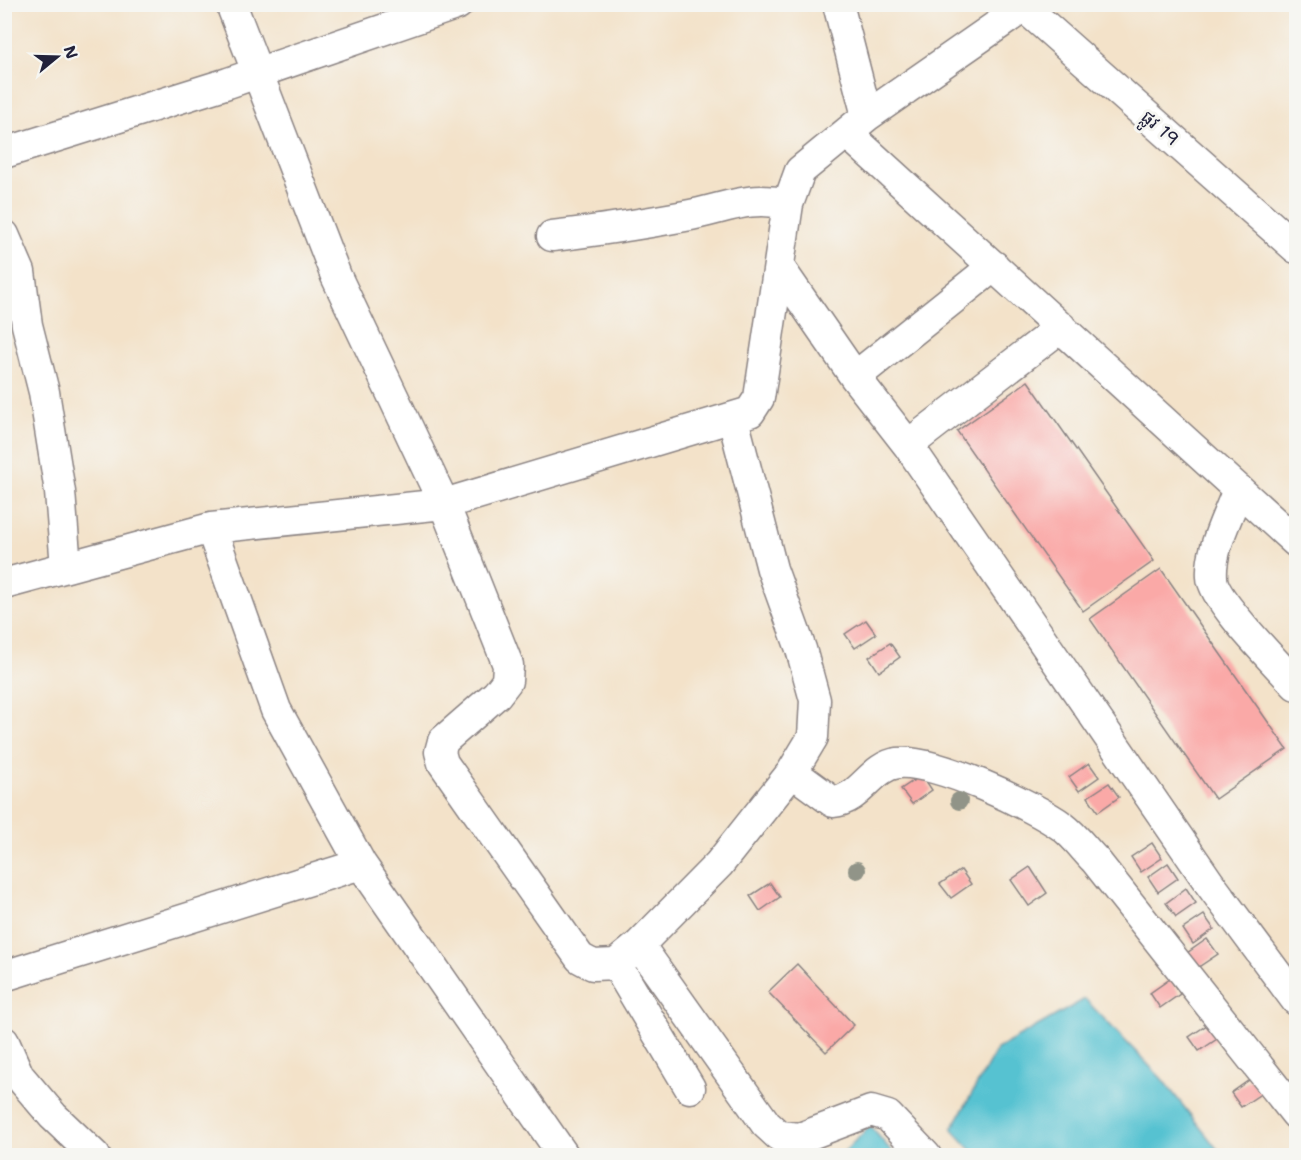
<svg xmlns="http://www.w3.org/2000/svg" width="1301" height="1160" font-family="'Shantell Sans','Noto Sans Khmer',sans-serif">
<rect width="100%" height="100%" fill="#f6f6f2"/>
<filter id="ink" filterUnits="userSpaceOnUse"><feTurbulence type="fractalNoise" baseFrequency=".0167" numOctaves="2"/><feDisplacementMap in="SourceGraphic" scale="12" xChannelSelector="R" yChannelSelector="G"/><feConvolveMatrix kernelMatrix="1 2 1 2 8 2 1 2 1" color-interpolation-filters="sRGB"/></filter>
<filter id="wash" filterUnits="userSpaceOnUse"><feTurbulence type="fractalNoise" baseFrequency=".008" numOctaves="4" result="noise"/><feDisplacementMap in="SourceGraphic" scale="24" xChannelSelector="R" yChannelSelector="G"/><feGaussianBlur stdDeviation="1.35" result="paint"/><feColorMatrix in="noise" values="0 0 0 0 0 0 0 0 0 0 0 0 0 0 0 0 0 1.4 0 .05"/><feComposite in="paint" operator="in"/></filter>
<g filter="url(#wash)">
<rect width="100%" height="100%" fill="#f3e2c9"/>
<path fill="#56c2d1" stroke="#3c7286" stroke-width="1.5" d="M1085,999l77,80 60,76h-246l-24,-26 45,-80z
M870,1126l25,29 -55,1z"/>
<g id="blocks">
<path fill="#faa9a7" d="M1028,381l126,180 -71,50 -126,-180z
M1161,569l126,180 -72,50 -125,-180z
M866,620l10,14 -21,14 -10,-14z
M890,643l10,14 -21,15 -10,-15z
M1089,763l10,14 -20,14 -10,-14z
M922,775l10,15 -20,14 -11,-15z
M1109,783l10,14 -21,15 -10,-15z
M1152,843l10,15 -21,14 -10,-15z
M1168,863l10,15 -20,14 -10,-15z
M1030,867l17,26 -18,13 -18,-26z
M961,870l10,14 -20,14 -11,-14z
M770,883l10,14 -20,14 -10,-15z
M1186,888l10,15 -20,14 -10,-14z
M1204,915l10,14 -21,15 -10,-15z
M1207,939l11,15 -21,14 -10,-15z
M797,964l57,61 -28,27 -58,-60z
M1170,979l10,15 -20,14 -10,-15z
M1210,1023l10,14 -21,14 -10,-14z
M1252,1078l10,15 -21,14 -10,-14z"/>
</g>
</g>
<g filter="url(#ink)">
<use href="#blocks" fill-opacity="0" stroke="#8a8282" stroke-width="1.5"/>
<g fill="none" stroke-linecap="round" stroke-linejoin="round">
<g stroke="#8a8282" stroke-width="33">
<path id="minor" d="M231,4l105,272 108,228 64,161 -1,16 -10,13 -54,47 -3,11 3,11 137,195 13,7 23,-1 23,-19 80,-81 73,-92 21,-35 2,-37 -14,-51 -29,-80 -39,-150
M838,4l29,112
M1024,7l272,241
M847,133l449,409
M4,153l224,-70 230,-79
M4,235l16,37 7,53 17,67 16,100 6,75
M552,236c45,-5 89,-12 133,-20 41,-7 61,-21 103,-12
M779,267l76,110 53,68 302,439 86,116
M855,377l139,-111
M908,445l153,-118
M1238,489c-9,27 -28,59 -26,88 0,22 67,89 84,108
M211,528l65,182 85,154 203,292
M4,584l207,-56 233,-24 306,-92 9,-14 29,-194 12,-33 67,-55 161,-112
M792,772l41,30c28,-2 38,-36 65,-39 36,-4 135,42 165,64 12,9 22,23 32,33l201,254
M639,945l127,179 13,12 21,2 71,-27 17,5 38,40
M616,964l74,124
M4,976l357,-112
M4,1042l15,34 34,40 42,40"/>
</g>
<use href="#minor" stroke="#fff" stroke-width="30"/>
</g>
<g fill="#919488">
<circle cx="959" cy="801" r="9"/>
<circle cx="857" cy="870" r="9"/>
</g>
</g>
<g text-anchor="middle" stroke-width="6" stroke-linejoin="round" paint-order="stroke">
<g font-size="18" fill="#22223b" stroke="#f6f6f2">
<text transform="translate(1160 128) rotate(41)" y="6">ផ្លូវ 19</text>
</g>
</g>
<rect width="1301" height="1160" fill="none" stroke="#f6f6f2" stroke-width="24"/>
<g transform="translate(57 57) rotate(71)" stroke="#f6f6f2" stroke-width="4.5" paint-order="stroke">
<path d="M0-4.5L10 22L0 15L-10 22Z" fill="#22223b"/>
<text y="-9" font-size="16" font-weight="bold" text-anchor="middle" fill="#22223b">N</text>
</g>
</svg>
